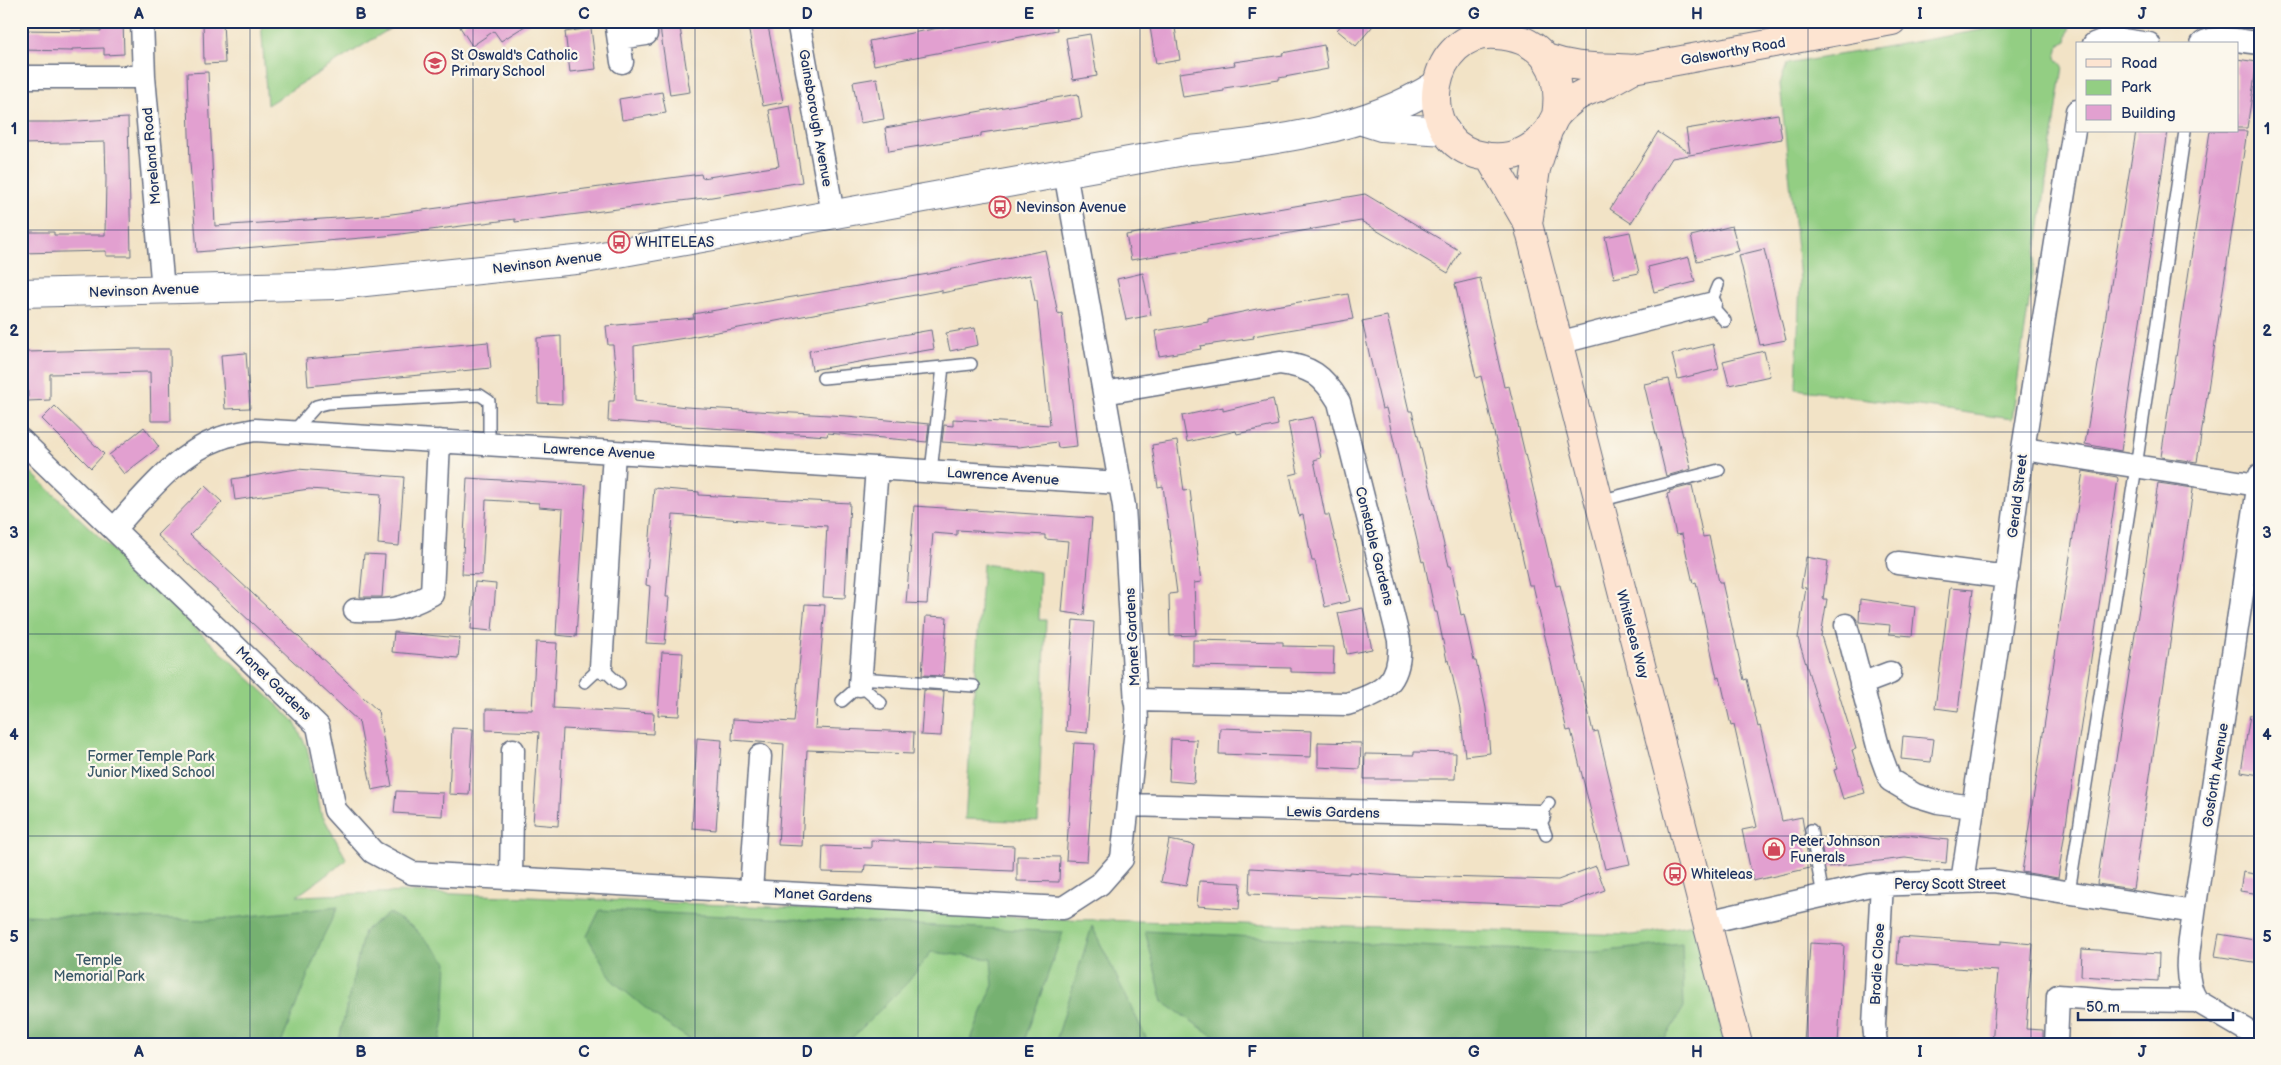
<svg xmlns="http://www.w3.org/2000/svg" width="2281" height="1065" font-family="'Balsamiq Sans',sans-serif">
<rect width="100%" height="100%" fill="#fbf7ec"/>
<filter id="ink" filterUnits="userSpaceOnUse"><feTurbulence type="fractalNoise" baseFrequency=".02" numOctaves="2"/><feDisplacementMap in="SourceGraphic" scale="10" xChannelSelector="R" yChannelSelector="G"/><feConvolveMatrix kernelMatrix="1 2 1 2 8 2 1 2 1" color-interpolation-filters="sRGB"/></filter>
<filter id="wash" filterUnits="userSpaceOnUse"><feTurbulence type="fractalNoise" baseFrequency=".0096" numOctaves="4" result="noise"/><feDisplacementMap in="SourceGraphic" scale="20" xChannelSelector="R" yChannelSelector="G"/><feGaussianBlur stdDeviation="1.12" result="paint"/><feColorMatrix in="noise" values="0 0 0 0 0 0 0 0 0 0 0 0 0 0 0 0 0 1.4 0 .05"/><feComposite in="paint" operator="in"/></filter>
<g filter="url(#wash)">
<rect width="100%" height="100%" fill="#f2e3c6"/>
<path fill="#93ce83" stroke="#577e70" d="M261,21h137l1,2 -132,82z
M2033,21h34l3,3 -3,17 -8,4 -3,13 7,8 -51,353 -216,-30 4,-110 -20,-195 7,-20z
M21,463l273,258 13,27 14,65 26,47 -50,36 110,-4 658,27 568,16 61,-11 32,120h-1705z
M983,564l57,8 -1,48h7l-8,202 -73,-3z"/>
<path fill="#76b171" stroke="#487068" d="M338,907l-16,32 -41,105h-260v-129l189,5z
M600,910l463,22 -40,112h-54l24,-59 -2,-26 -60,-7 -23,30 -62,62h-149l-41,-27 -43,-36 -26,-45z
M389,913l24,14 34,35 -3,58 -5,24h-101l26,-113z
M1092,926l57,118h-94z
M1145,931l293,16 157,5 87,-9 2,64 -22,37h-437l-62,-42z"/>
<g id="blocks">
<path fill="#e2a0d0" d="M101,21h22l1,33 -20,1v-7l-32,1v2l-51,-1v-20l80,1z
M203,21h20l2,42 -21,1z
M468,21h65l-32,20 -7,-10 -22,15 -12,-19z
M659,21h20l11,71 -20,3z
M747,21h20l16,81 -20,4z
M976,21h80l1,9 -183,35 -5,-24z
M1149,21h25l6,39 -24,4z
M1345,21h32l-21,25 -19,-16z
M591,28l5,41 -26,3 -5,-40z
M1090,34l7,42 -24,4 -7,-42z
M1324,45l4,24 -49,9v2l-55,8v3l-41,6 -4,-24 56,-8 -1,-3 49,-7 -1,-2z
M2237,59l20,3 -10,66h-10z
M208,72l7,154 169,-11 317,-41 1,4 77,-12 -10,-56 21,-4 12,76 -90,15 -197,25v-3l-130,17 -188,16 -7,-89 -3,-90z
M877,78l7,41 -24,4 -7,-41z
M662,92l4,21 -44,7 -3,-21z
M1078,94l4,24 -101,15v3l-92,15 -4,-23z
M1778,114l4,25 -110,19 -41,65 -21,-14 48,-77 32,21 -4,-24z
M128,118l3,138h-25v-5l-85,2v-21h33v3h51l1,-56 -1,-37 -84,2v-22h40z
M2136,131h32l-47,320 -36,-7z
M2210,131h37l-50,331 -36,-5z
M1365,194l95,57 -12,22 -87,-52 -230,39 -5,-25z
M1732,226l7,25 -42,10 -6,-25z
M1630,232l9,41 -25,5 -9,-41z
M1764,249l22,91 -26,5 -21,-90z
M1045,250l13,64 4,-1 15,133 -19,2 -1,-6 -38,5 -77,-5 2,-17 9,1v-7l97,6 -13,-124h-2l-5,-26 -88,18v-3l-257,48 -51,8 1,55 51,6 161,9 82,8 -2,18 -99,-9 -1,3 -219,-15 1,-20h5l2,-26 -3,-30h-5l-2,-19 88,-8 -1,-4 241,-41z
M1689,257l6,25 -41,10 -6,-25z
M1143,273l8,42 -25,5 -9,-41z
M1480,278l24,109 5,-1 47,200 4,-1 33,147 5,-1 32,133 -25,5 -34,-139 -4,1 -34,-146h-4l-48,-209 -5,2 -21,-94z
M1348,294l5,25 -100,17 1,2 -54,8 1,3 -42,7 -4,-25 53,-9v-3l49,-10z
M1387,316l22,95h3l37,155h2l10,49 3,-1 10,47h2l10,47 4,45 -25,3 -5,-46 -11,-50 -2,1 -10,-49h-2l-11,-51 -2,1 -36,-154 -4,1 -11,-47 -9,-41z
M975,328l3,17 -28,6 -4,-18z
M931,330l3,19 -122,21 -3,-19z
M561,336l1,68 -24,-1 -1,-65z
M488,342l3,26 -183,18 -2,-27z
M1713,344l6,25 -41,10 -6,-25z
M136,349h34l1,72h-20l-1,-49 -100,2v26l-22,1 -1,-49z
M1764,351l6,25 -41,9 -6,-24z
M246,353l4,55 -25,1 -4,-54z
M1669,379l22,90 -25,7 -22,-92z
M1273,399l5,26 -41,9 -1,-3 -49,11 -5,-26 41,-9v4z
M55,406l49,48 -13,14 -49,-49z
M1313,417l8,41 -7,2 11,55h4l21,86 -25,6 -10,-46h-3l-9,-46 -4,1 -9,-41 8,-2 -10,-51z
M144,427l15,20 -35,27 -15,-19z
M1177,441l7,50 6,-1 11,92 -7,1 2,52 -26,1 -1,-42 8,-1 -14,-107 -5,1 -6,-42z
M297,469l107,8 -5,69 -21,-2 3,-50 -72,-5 -74,11 -3,-21z
M2083,471l34,6 1,2 -60,399 -36,-6z
M467,478l119,7 -10,152 -20,-2 7,-126 -24,-2v-4l-53,-3 -4,75 -20,-1z
M2158,483l35,5v2l-60,399 -36,-5z
M1692,485l11,52 6,-1 10,46h3l22,98 3,-1 11,48 2,-1 22,95 20,-4 8,51 -57,13 -11,-51 15,-3 -23,-102 -3,1 -11,-49 -3,1 -21,-96 -3,1 -11,-49 -6,1 -9,-41 3,-1 -1,-2z
M205,486l17,16 -32,33 188,176 14,75 -20,4 -13,-68 -202,-187z
M654,488l45,4v3l151,8 -5,95 -22,-1 4,-71 -154,-11 -7,82h3l-4,47 -19,-1 4,-57 -4,-1z
M914,506l178,12 -8,97 -22,-3 6,-71 -23,-2v-4l-88,-5v5l-24,-2 -6,71 -21,-1z
M364,554l21,1 -3,42h-22z
M1806,557l22,4 -5,38h4l-6,37 35,113 -4,1 13,43 -22,6 -9,-29 4,-1 -40,-131 8,-50 -5,-1z
M475,582l21,2 -4,47 -21,-2z
M1950,588l23,2 -15,121 -23,-3z
M1860,599l55,8 -3,29 -23,-2 1,-9 -31,-3z
M805,604l20,1 -10,123 99,4 -1,22 -106,-4 -5,96 -24,-1 6,-101 -52,-4 1,-21 61,3z
M1363,608l9,41 -25,5 -9,-41z
M926,616l21,1 -4,59 -21,-1z
M1073,620l21,2 -7,111 -21,-2z
M394,632l66,6 -2,20 -66,-6z
M1193,640l90,2v4l51,1 -1,26 -42,-1v-4l-98,-2z
M536,642l21,1 -4,65 101,5 -1,21 -90,-5 -5,97 -25,-2 6,-92 -53,-2v-21l46,1z
M662,652l21,1 -4,63 -21,-1z
M924,690l20,1 -3,45 -20,-1z
M2250,715l10,1v59l-19,-3z
M452,728l21,1 -4,66 -20,-1z
M1220,728l92,3 -1,26 -92,-3z
M1903,736l31,3 -3,23 -30,-3z
M697,738l25,2 -6,90 -24,-2z
M1171,739l26,1 -3,43 -25,-2z
M1318,742l43,1 -1,26 -42,-2z
M1074,743l21,1 -8,117 -21,-1z
M1414,752l42,1 -1,26h-91l1,-25 49,1z
M396,791l47,2 -1,23 -48,-3z
M1904,835l44,5 -2,23 -41,-5 -77,9v-3l-3,1 -4,-21z
M871,840l143,6 -1,25 -148,-6 -1,8 -42,-1 1,-26 48,2z
M1169,840l25,5 -8,41 -25,-4z
M1017,856l43,1 -1,25 -42,-1z
M1596,866l9,24 -43,16 -313,-12 1,-26 99,6v-2l56,4 153,4z
M2243,872l17,3v19l-20,-3z
M1199,881l42,2 -2,26 -42,-3z
M2219,934l41,7v22l-45,-7z
M1899,937l102,7v-3l32,3 -7,85 17,1v14h-51l6,-73 -101,-7z
M1810,943l34,2 -6,99h-34z
M2082,949l77,5 -1,27 -77,-5z"/>
</g>
</g>
<g filter="url(#ink)">
<use href="#blocks" fill-opacity="0" stroke="#666e82" stroke-width="1"/>
<g fill="none" stroke-linecap="round" stroke-linejoin="round">
<g stroke="#666e82" stroke-width="14">
<path id="service" d="M1718,285l-8,19 15,17
M943,367l28,-3
M823,378l120,-11 -12,104
M293,432l23,-26 12,-3 152,-8 9,6v44
M1599,501l120,-31
M860,678l114,8
M585,682l16,-15 18,17
M842,701l18,-16 21,18
M1811,830l12,66
M1546,835l-7,-19 10,-13
M2069,892l67,-425 49,-336"/>
</g>
<g stroke="#666e82" stroke-width="25">
<path id="minor" d="M142,21l2,56 19,213
M616,21l6,41
M798,21l35,193
M619,38l27,-4
M2094,44l15,-6 40,6
M2202,44c9,-10 44,-2 58,-1
M21,77h123
M1558,343l152,-39
M1104,393l176,-30c31,4 43,12 59,39l60,238c3,42 -15,53 -52,64l-212,-4
M21,440l297,286 17,84 38,42 39,21 651,35 37,-24 22,-25 15,-139 -13,-214 -59,-334
M2023,449l235,36
M2260,475l-66,437c-3,28 -14,64 3,89l63,37
M114,529c31,-34 62,-75 107,-91 10,-4 23,-6 34,-8l865,53
M1898,563l109,14
M355,610c35,1 45,1 77,-16l7,-153
M1846,625l33,125 11,30 25,15 23,7 34,5
M601,667l13,-215
M1861,684l29,-11
M860,685l17,-217
M1128,805l411,11
M511,878l2,-128
M1962,882l35,-234 26,-199 54,-338
M751,891l9,-135
M1707,922l163,-37 124,-4 200,31
M1876,1044l-2,-19 8,-141
M2056,1044l2,-48 54,4 85,1"/>
</g>
<g stroke="#666e82" stroke-width="30">
<path id="tertiary" d="M1362,121l19,6 65,4
M21,293l316,-8 248,-26 605,-109c83,-9 174,-19 246,-65"/>
</g>
<g stroke="#666e82" stroke-width="30">
<path id="secondary" d="M1546,58c34,12 53,8 87,11l259,-48
M1556,116c7,-45 -12,-78 -60,-81 -66,-6 -84,99 -21,119 28,8 53,1 71,-21 5,-5 6,-12 10,-17 4,-6 13,-13 19,-18 10,-7 20,-9 31,-14 9,-5 18,-10 27,-15
M1489,157l39,67 210,820
M1528,224l8,-55 12,-38"/>
</g>
<use href="#service" stroke="#fff" stroke-width="11"/>
<use href="#minor" stroke="#fff" stroke-width="22"/>
<use href="#tertiary" stroke="#fff" stroke-width="28"/>
<use href="#secondary" stroke="#fde4d1" stroke-width="28"/>
</g>
</g>
<path fill="none" stroke="#1b2f5e" stroke-width="1" stroke-opacity="0.55" d="M250,21v1023M473,21v1023M695,21v1023M918,21v1023M1140,21v1023M1363,21v1023M1586,21v1023M1808,21v1023M2031,21v1023M21,230h2239M21,432h2239M21,634h2239M21,836h2239"/>
<defs>
<g id="school-ring" transform="scale(1.125)"><circle r="9.5" fill="#fbf7ec" stroke="#d1495b" stroke-width="1.5"/><path d="M0-5L7-2L0 1L-7-2ZM-4 1L0 2.5L4 1V4Q0 6-4 4Z" fill="#d1495b"/></g>
<g id="bus-ring" transform="scale(1.125)"><circle r="9.5" fill="#fbf7ec" stroke="#d1495b" stroke-width="1.5"/><path d="M-5-6H5V4H4V6H2V4H-2V6H-4V4H-5ZM-3.5-4V0h7V-4ZM-3.5 1.2v1.5H-2V1.2ZM2 1.2v1.5H3.5V1.2Z" fill="#d1495b"/></g>
<g id="shop-ring" transform="scale(1.125)"><circle r="9.5" fill="#fbf7ec" stroke="#d1495b" stroke-width="1.5"/><path d="M-5-2.5h2.3a2.7 3.5 0 0 1 5.4 0H5L5.5 6h-11ZM-1.5-2.5h3a1.5 2.3 0 0 0-3 0Z" fill="#d1495b"/></g>
</defs>
<g fill-rule="evenodd">
<use href="#school-ring" x="435" y="63"/>
<use href="#bus-ring" x="1000" y="207"/>
<use href="#bus-ring" x="619" y="242"/>
<use href="#shop-ring" x="1774" y="849"/>
<use href="#bus-ring" x="1675" y="874"/>
</g>
<g text-anchor="middle" stroke-width="4.5" stroke-linejoin="round" paint-order="stroke">
<g font-size="14" fill="#1b2f5e" stroke="#fbf7ec">
<text transform="translate(1733 51) rotate(-10)" y="5">Galsworthy Road</text>
<text transform="translate(816 118) rotate(80)" y="5">Gainsborough Avenue</text>
<text transform="translate(151 156) rotate(-95)" y="5">Moreland Road</text>
<text transform="translate(547 262) rotate(-7)" y="5">Nevinson Avenue</text>
<text transform="translate(144 290) rotate(-2)" y="5">Nevinson Avenue</text>
<text transform="translate(599 451) rotate(3)" y="5">Lawrence Avenue</text>
<text transform="translate(1003 476) rotate(4)" y="5">Lawrence Avenue</text>
<text transform="translate(2017 496) rotate(-83)" y="5">Gerald Street</text>
<text transform="translate(1375 546) rotate(76)" y="5">Constable Gardens</text>
<text transform="translate(1633 634) rotate(75)" y="5">Whiteleas Way</text>
<text transform="translate(1132 637) rotate(-93)" y="5">Manet Gardens</text>
<text transform="translate(274 683) rotate(44)" y="5">Manet Gardens</text>
<text transform="translate(2215 775) rotate(-81)" y="5">Gosforth Avenue</text>
<text transform="translate(1333 812) rotate(1)" y="5">Lewis Gardens</text>
<text x="1950" y="889">Percy Scott Street</text>
<text transform="translate(823 895) rotate(3)" y="5">Manet Gardens</text>
<text transform="translate(1877 964) rotate(-87)" y="5">Brodie Close</text>
</g>
<g font-size="14" fill="#1b2f5e" stroke="#fbf7ec" text-anchor="start">
<text x="451" y="60">St Oswald's Catholic<tspan x="451" dy="16">Primary School</tspan></text>
<text x="1016" y="212">Nevinson Avenue</text>
<text x="635" y="247">WHITELEAS</text>
<text x="1790" y="846">Peter Johnson<tspan x="1790" dy="16">Funerals</tspan></text>
<text x="1691" y="879">Whiteleas</text>
</g>
<g font-size="14" fill="#395767" stroke="#fbf7ec">
<text x="151" y="761">Former Temple Park<tspan x="151" dy="16">Junior Mixed School</tspan></text>
<text x="99" y="965">Temple<tspan x="99" dy="16">Memorial Park</tspan></text>
</g>
</g>
<rect width="2281" height="1065" fill="none" stroke="#fbf7ec" stroke-width="55"/>
<rect x="2076" y="42" width="162" height="90" fill="#fbf7ec" stroke="#a1a7b3"/>
<rect x="2086" y="59" width="25" height="8" fill="#fde4d1" stroke="#a1a7b3"/>
<text x="2121" y="68" font-size="15" fill="#1b2f5e">Road</text>
<rect x="2086" y="80" width="25" height="15" fill="#93ce83" stroke="#a1a7b3"/>
<text x="2121" y="92" font-size="15" fill="#1b2f5e">Park</text>
<rect x="2086" y="105" width="25" height="15" fill="#e2a0d0" stroke="#a1a7b3"/>
<text x="2121" y="118" font-size="15" fill="#1b2f5e">Building</text>
<path d="M2078 1012v8h155v-8" fill="none" stroke="#1b2f5e" stroke-width="2.5"/>
<text x="2086" y="1012" font-size="15" fill="#1b2f5e" stroke="#fbf7ec" stroke-width="4" paint-order="stroke">50 m</text>
<rect x="28" y="28" width="2226" height="1010" fill="none" stroke="#1b2f5e" stroke-width="2"/>
<g font-size="16" text-anchor="middle" font-weight="bold" fill="#1b2f5e">
<text x="139" y="19">A</text>
<text x="361" y="19">B</text>
<text x="584" y="19">C</text>
<text x="807" y="19">D</text>
<text x="1029" y="19">E</text>
<text x="1252" y="19">F</text>
<text x="1474" y="19">G</text>
<text x="1697" y="19">H</text>
<text x="1920" y="19">I</text>
<text x="2142" y="19">J</text>
<text x="14" y="134">1</text>
<text x="2267" y="134">1</text>
<text x="14" y="336">2</text>
<text x="2267" y="336">2</text>
<text x="14" y="538">3</text>
<text x="2267" y="538">3</text>
<text x="14" y="740">4</text>
<text x="2267" y="740">4</text>
<text x="14" y="942">5</text>
<text x="2267" y="942">5</text>
<text x="139" y="1057">A</text>
<text x="361" y="1057">B</text>
<text x="584" y="1057">C</text>
<text x="807" y="1057">D</text>
<text x="1029" y="1057">E</text>
<text x="1252" y="1057">F</text>
<text x="1474" y="1057">G</text>
<text x="1697" y="1057">H</text>
<text x="1920" y="1057">I</text>
<text x="2142" y="1057">J</text>
</g>
</svg>
